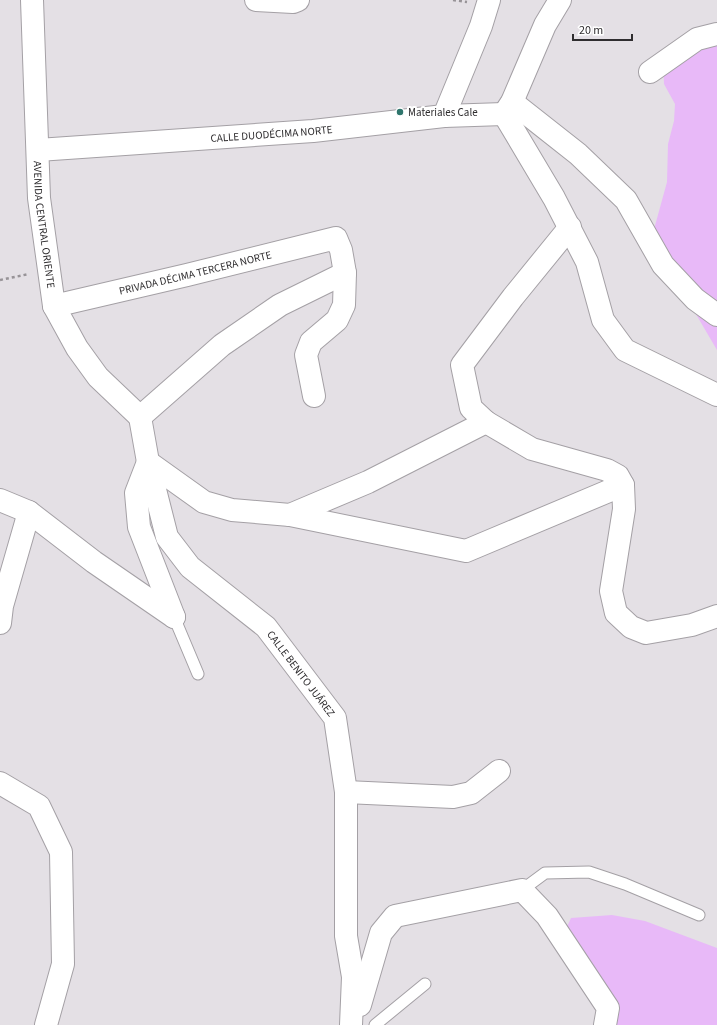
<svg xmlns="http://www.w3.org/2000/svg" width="717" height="1025" font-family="'Source Sans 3',sans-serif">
<rect width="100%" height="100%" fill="#e4e0e5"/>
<path fill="#e8b9f8" d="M717,24v326l-27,-46 -37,-71 14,-51 1,-38 6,-23 1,-17 -11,-20 -1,-22z
M612,915l33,6 72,27v77h-107l-51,-81 12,-26z"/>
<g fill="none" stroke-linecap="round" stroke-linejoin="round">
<g stroke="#a4a0a5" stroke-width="13">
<path id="lane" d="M174,617l24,57
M522,890l23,-17 44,-1 36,12 74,31
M375,1025l50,-41"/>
</g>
<g stroke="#a4a0a5" stroke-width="24">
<g id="street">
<path id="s1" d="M32,0l7,198 15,108 23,42 21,29 42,40"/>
<path d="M256,0l37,2 5,-2"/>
<path d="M650,72l47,-33 20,-5"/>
<path d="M512,102l66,52 48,46 37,65 32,34 22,16"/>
<path d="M504,114l50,84 33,64 16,58 22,30 92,45"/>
<path d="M504,114l8,-12 33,-77 15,-25"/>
<path d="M444,116l37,-90 8,-26"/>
<path id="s2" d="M38,150l275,-19 131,-15 60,-2"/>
<path d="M570,227l-57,70 -51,68 9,43 15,14 46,27 75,21 11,6 5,9 1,24 -13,82 5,22 15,14 15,6 46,-8 25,-9"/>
<path id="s3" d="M54,306l133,-31 149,-37 5,12 4,23 -65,32 -58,40 -82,72"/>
<path d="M314,396l-8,-41 5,-13 26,-22 7,-15 1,-32"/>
<path id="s4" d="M140,417l8,45 19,75 23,30 76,60 69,91 11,74v144l7,41 -2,48"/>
<path d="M148,462l56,40 28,8 58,5 176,36 157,-66"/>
<path d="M148,462l-12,31 3,34 35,90"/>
<path d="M0,500l29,12 65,50 80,55"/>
<path d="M290,515l78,-33 118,-60"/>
<path d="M0,623l2,-17 27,-94"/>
<path d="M0,783l39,23 22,46 2,112 -17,61"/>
<path d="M346,792l107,5 18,-4 28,-22"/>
<path d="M360,1005l21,-72 14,-17 127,-26 25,26 61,92 -3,17"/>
</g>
</g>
<path stroke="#979397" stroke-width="2.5" stroke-dasharray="3 3" stroke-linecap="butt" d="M453,0l14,2
M0,280l29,-6"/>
<use href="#lane" stroke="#fff" stroke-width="11"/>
<use href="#street" stroke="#fff" stroke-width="22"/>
</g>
<circle fill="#2e756c" stroke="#fff" stroke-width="1.5" cx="400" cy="112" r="4"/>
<g text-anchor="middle" stroke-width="4" stroke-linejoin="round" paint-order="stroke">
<g font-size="11" fill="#2f2d2f" stroke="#fff" text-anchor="start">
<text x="408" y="116">Materiales Cale</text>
</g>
<g font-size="11" fill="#2f2d2f" stroke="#fff">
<text dy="4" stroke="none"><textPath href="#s2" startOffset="234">CALLE DUODÉCIMA NORTE</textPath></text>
<text dy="4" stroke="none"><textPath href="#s1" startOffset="225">AVENIDA CENTRAL ORIENTE</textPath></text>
<text dy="4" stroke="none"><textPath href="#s3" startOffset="145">PRIVADA DÉCIMA TERCERA NORTE</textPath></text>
<text dy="4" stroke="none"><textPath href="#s4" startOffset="316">CALLE BENITO JUÁREZ</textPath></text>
</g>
</g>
<path d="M573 34v6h59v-6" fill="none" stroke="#2f2d2f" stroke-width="2"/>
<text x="579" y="34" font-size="12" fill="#2f2d2f" stroke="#ffffff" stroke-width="3" paint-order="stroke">20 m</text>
</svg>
